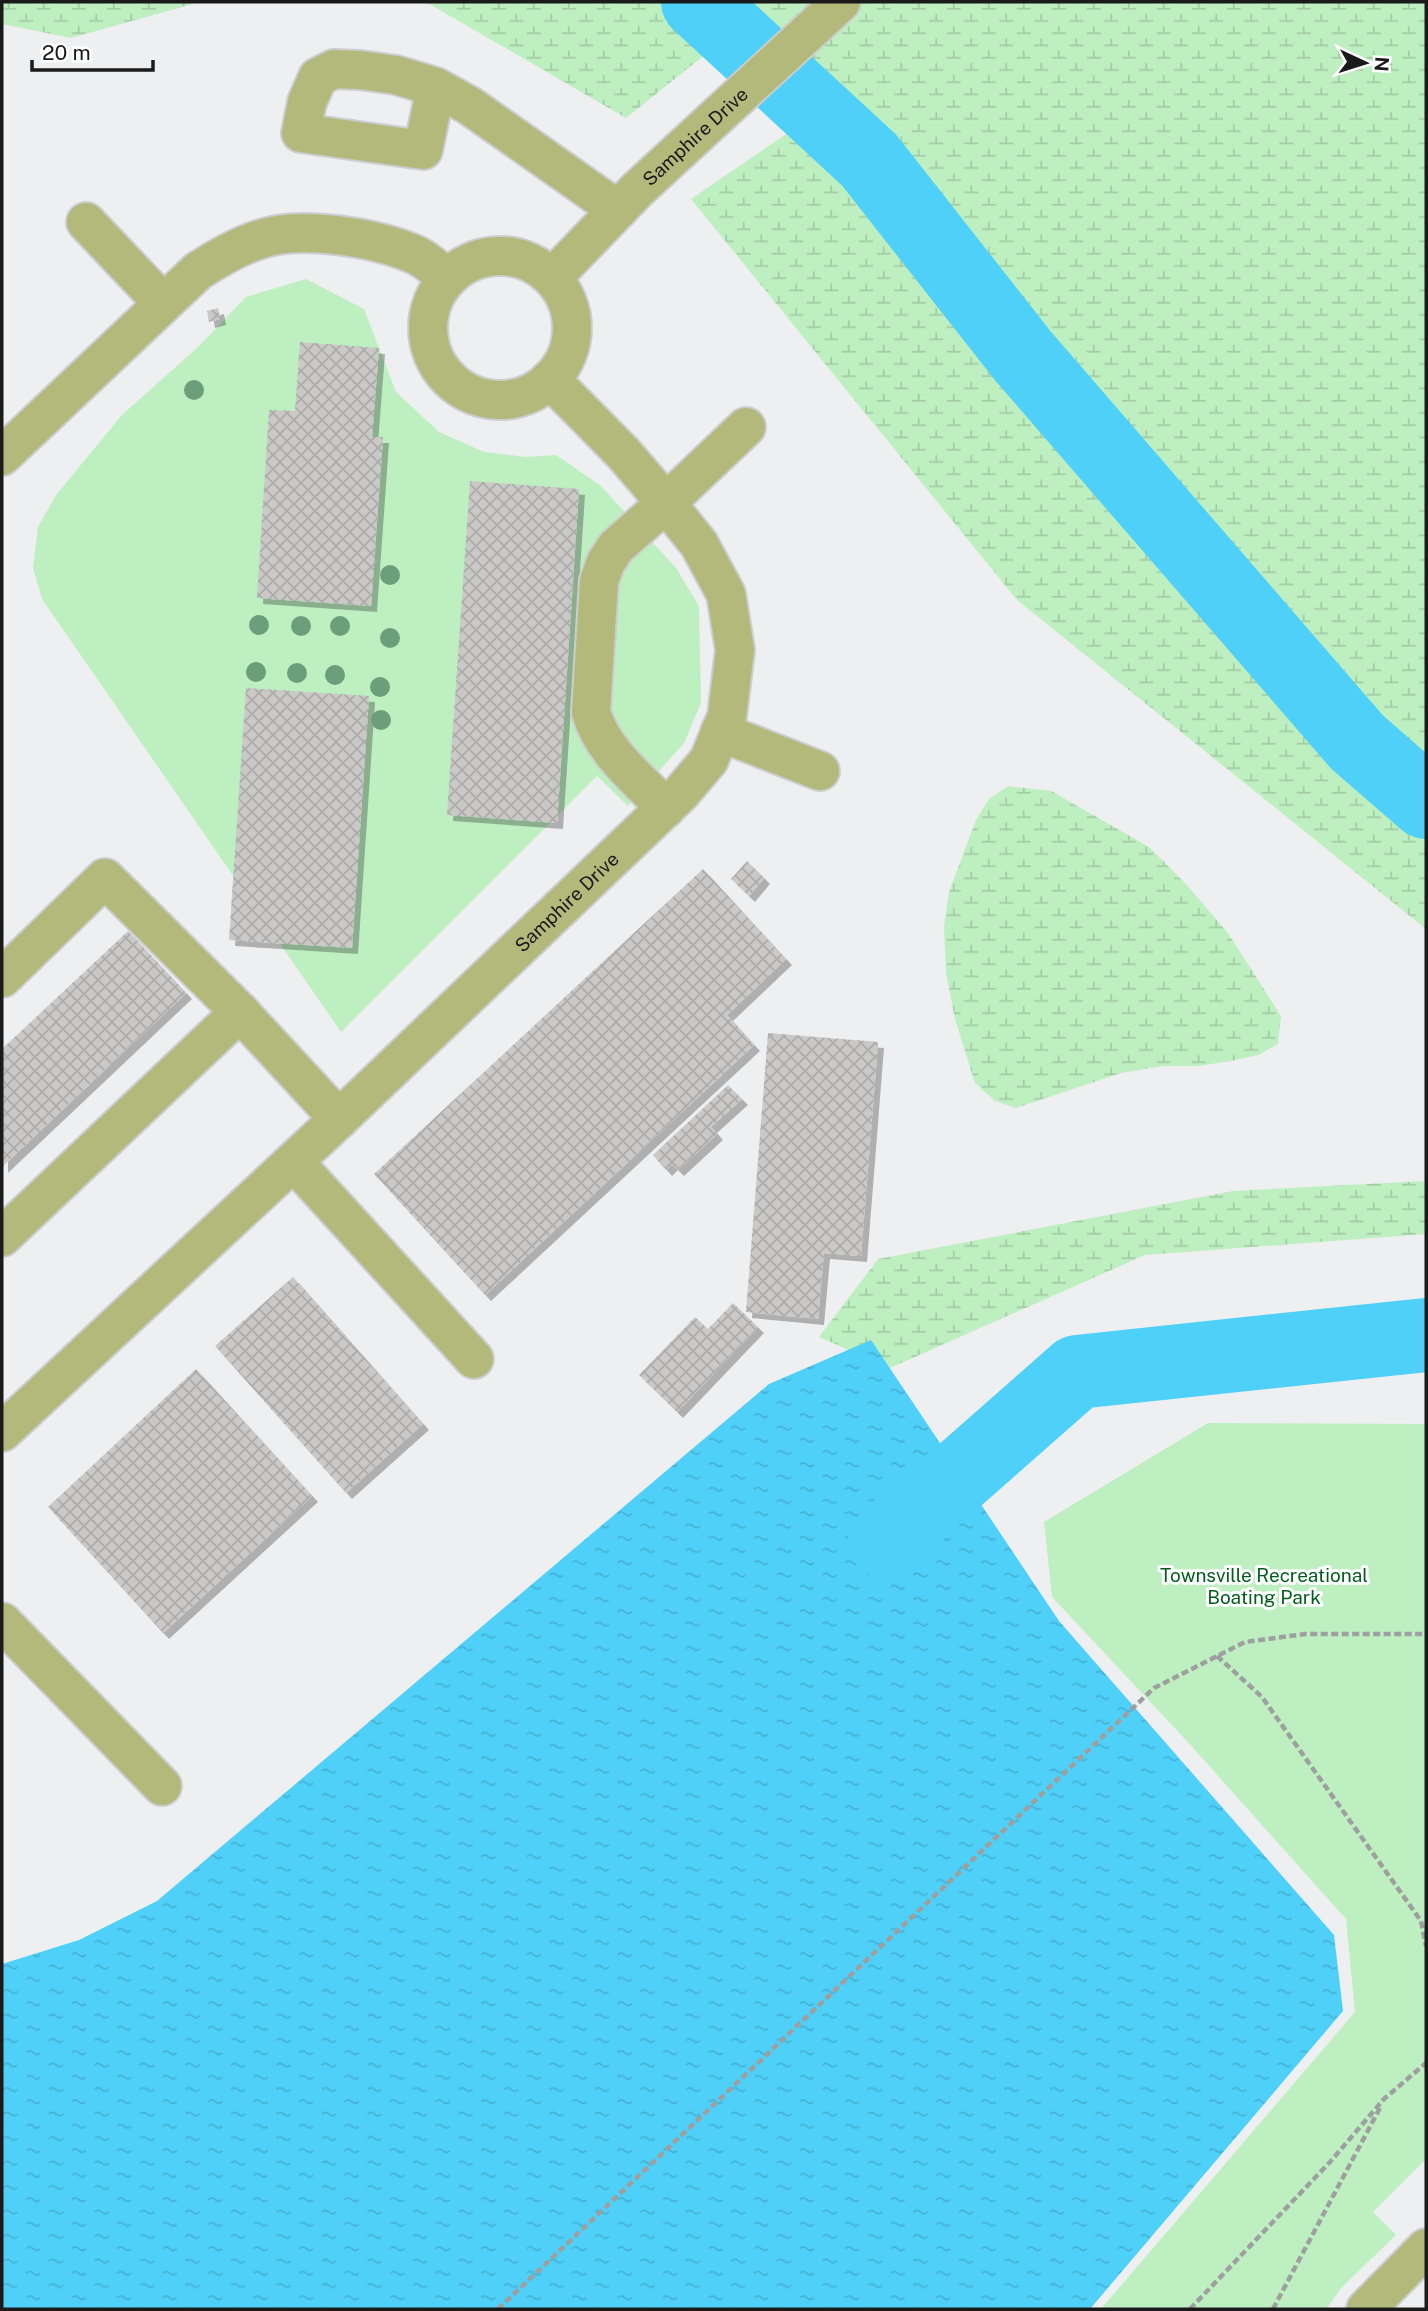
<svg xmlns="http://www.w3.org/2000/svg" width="1428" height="2311" font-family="'Public Sans',sans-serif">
<defs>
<pattern id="wetland-marsh" width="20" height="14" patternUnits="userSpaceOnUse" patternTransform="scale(1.75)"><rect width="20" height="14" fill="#beefc1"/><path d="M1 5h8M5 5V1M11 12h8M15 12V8" fill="none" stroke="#a3cca5"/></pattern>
<pattern id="water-ripples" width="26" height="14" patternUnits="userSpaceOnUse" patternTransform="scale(1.75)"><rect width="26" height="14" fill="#4fd0f8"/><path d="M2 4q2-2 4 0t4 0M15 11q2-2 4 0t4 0" fill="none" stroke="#44b2d4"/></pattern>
<pattern id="building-cross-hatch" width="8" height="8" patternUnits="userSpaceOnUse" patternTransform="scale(1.75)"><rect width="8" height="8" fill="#cac9c8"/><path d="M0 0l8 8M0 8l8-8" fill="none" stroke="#adacab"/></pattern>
<filter id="shadow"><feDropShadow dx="6" dy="6" stdDeviation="0" flood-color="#0004"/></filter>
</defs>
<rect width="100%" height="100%" fill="#eeeff0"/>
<path fill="#beefc1" d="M306,279l58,30 32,83 43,40 45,20 42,5 30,-2 44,30 76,83 23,38 2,97 -17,40 -56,63 -31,-30 -256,256 -299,-433 -9,-31 5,-41 18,-32 66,-80 77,-69 47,-49z
M1208,1423l218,1v735l-53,53 23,23 -54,52 -16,22h-225l254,-297 -9,-93 -160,-179 -134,-143 -8,-75z"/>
<path fill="url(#wetland-marsh)" d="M2,2h198l-129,36 -69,-14z
M426,2h1000v927l-409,-329 -326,-401 101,-69 -80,-81 -86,69z
M1008,786l43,5 98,56 36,36 43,50 53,83 -3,28 -20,11 -27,6 -33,5h-35l-42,7 -105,35 -21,-7 -20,-18 -20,-64 -9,-46 -2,-47 5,-34 27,-72 13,-21z
M1426,1181v53l-281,21 -255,113 -71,-31 59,-78 355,-68z"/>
<path fill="url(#water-ripples)" d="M871,1340l188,281 275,314 9,76 -253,298h-1088v-345l77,-24 78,-39 612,-517z"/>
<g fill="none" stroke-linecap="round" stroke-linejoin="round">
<path stroke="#4fd0f8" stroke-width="74" d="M698,2l171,158 154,196 334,386 69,60
M885,1541l192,-169 349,-37"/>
</g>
<path fill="url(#building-cross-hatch)" filter="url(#shadow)" d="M218,308l2,11 -11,3 -2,-11z
M300,342l79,6 -7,89h11l-12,169 -114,-8 12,-188 26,1z
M470,481l109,8 -22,334 -110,-8z
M246,688l123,8 -17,252 -123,-8z
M747,861l17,17 -15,18 -18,-17z
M703,869l83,90 -59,56 27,30 -269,250 -111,-121z
M128,931l58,62 -184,174v-118z
M768,1033l110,9 -17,214 -37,-3 -6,66 -72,-7z
M728,1085l14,14 -31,28 6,7 -39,36 -6,-6 -6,6 -13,-15z
M293,1277l130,147 -77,69 -131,-147z
M733,1303l25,24 -81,85 -38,-37 56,-58 13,12z
M196,1369l116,127 -149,137 -115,-126z"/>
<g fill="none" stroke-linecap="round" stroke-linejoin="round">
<g stroke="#cccdce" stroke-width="42">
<g id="minor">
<path d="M436,87l-13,63 -122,-17 6,-31 11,-25 16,-8 26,1 36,5 40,12 34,19 148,104"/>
<path d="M86,222l77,81"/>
<circle cx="500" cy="328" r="72"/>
<path id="s1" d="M553,277l84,-87 204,-188"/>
<path d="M2,456l196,-185c20,-13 40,-25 63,-32 41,-14 116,-1 155,16 11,5 21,15 31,23"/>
<path d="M720,732l100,39"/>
<path d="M666,808c-28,-29 -64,-57 -75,-96l8,-131 7,-19 10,-15 50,-44 80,-76"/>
<path id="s2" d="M2,978l103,-100 135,134 99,107 342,-326 28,-33 18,-44 8,-66 -9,-56 -27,-50 -33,-41 -42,-49 -74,-75"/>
<path d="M294,1162l180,197"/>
<path d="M2,1237l238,-225"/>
<path d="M2,1432l337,-313"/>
<path d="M2,1622l160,164"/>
<path d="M1366,2309l60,-61"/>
</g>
</g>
<path stroke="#9e9f9f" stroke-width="4.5" stroke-dasharray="7 3.5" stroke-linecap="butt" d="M1217,1656l45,41 159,224 5,25
M498,2309l656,-621 91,-46 60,-8h121
M1190,2309l140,-147 54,-63 42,-36
M1273,2309l108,-203"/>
<use href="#minor" stroke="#b3b97b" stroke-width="38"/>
</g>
<g fill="#6c9e7b">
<circle cx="194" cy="390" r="10"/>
<circle cx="390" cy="575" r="10"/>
<circle cx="259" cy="625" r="10"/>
<circle cx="301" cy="626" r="10"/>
<circle cx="340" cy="626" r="10"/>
<circle cx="390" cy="638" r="10"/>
<circle cx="256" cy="672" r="10"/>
<circle cx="297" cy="673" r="10"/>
<circle cx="335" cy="675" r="10"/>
<circle cx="380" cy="687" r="10"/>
<circle cx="381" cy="720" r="10"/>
</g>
<g text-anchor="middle" stroke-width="6" stroke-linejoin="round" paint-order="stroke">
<g font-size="19" fill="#1a1a1a" stroke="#fff">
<text dy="7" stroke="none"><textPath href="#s1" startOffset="200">Samphire Drive</textPath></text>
<text dy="7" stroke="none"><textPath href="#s2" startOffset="794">Samphire Drive</textPath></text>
</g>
<g font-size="19" fill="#025c1c" stroke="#fff">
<text x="1264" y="1582">Townsville Recreational<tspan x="1264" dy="22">Boating Park</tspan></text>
</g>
</g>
<rect width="1428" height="2311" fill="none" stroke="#1a1a1a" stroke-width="7"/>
<g transform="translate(1365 63) rotate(94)" stroke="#ffffff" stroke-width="5" paint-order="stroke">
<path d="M0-5L12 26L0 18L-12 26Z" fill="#1a1a1a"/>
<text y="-10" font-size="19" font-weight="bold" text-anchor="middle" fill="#1a1a1a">N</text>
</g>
<path d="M32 60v10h121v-10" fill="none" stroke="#1a1a1a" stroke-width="3.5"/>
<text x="42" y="60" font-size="21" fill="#1a1a1a" stroke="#ffffff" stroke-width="5" paint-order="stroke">20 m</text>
</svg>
